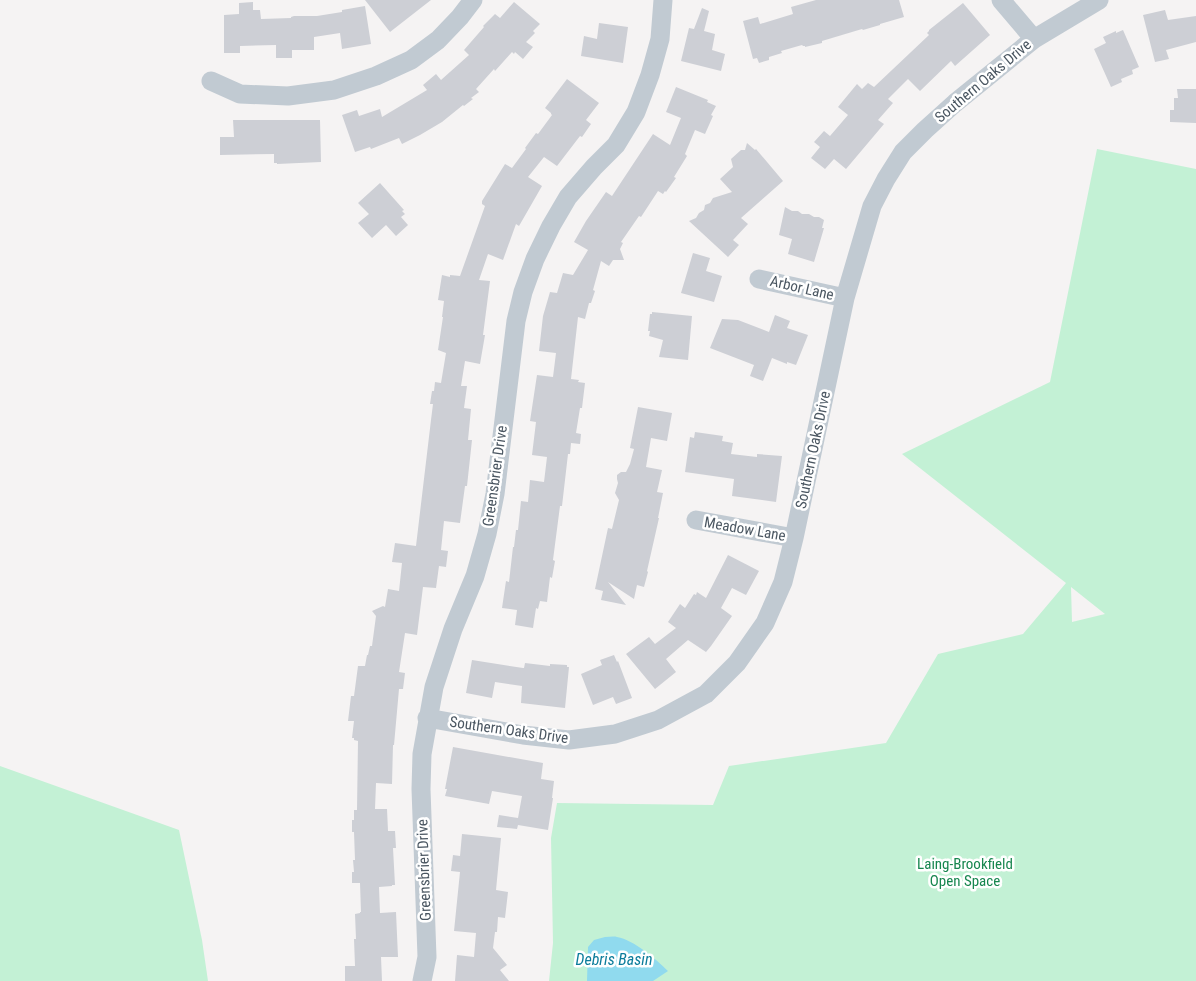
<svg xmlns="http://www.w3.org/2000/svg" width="1196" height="981" font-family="'Roboto Condensed',sans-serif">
<rect width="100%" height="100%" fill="#f5f3f3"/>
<path fill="#c3f1d5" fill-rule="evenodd" d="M1097,149l99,20v812h-647l4,-38 -2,-105 6,-35 156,2 16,-39 157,-23 52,-89 85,-20 43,-51 -164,-129 148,-72zM1071,587l34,27 -33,8z
M0,766l179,64 23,110 6,41h-208z"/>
<path fill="#90daee" d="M605,937c4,0 9,-1 12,0 17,3 39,22 51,34l-15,10h-66l1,-34 6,-7z"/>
<path fill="#cdcfd5" d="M365,0h66l-41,32z
M816,0h83l5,17 -24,7v1l-17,5 -1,-1 -40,12v2l-17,4v-1h-2l-1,-1 -21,6 1,2 -13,4v3l-10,3 -2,-5 -4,1 -10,-38 15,-4 2,7 33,-10 -2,-7z
M253,2v8h7l1,9 30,-1v-1l3,-1h23l25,-4v-2l23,-4 6,38 -29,5 -2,-16 -26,4v13h-22v8h-16v-13l-36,1v7h-16v-38l15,-1v-11z
M514,2l26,22 -7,7 2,2 -9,9 7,5 -10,12 -8,-7 -1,2 -2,-2 -17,19 -1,-2 -18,20 3,3 -8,6 2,1 -9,7 -1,-1 -21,17 -22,13 -18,9 -3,-6 -28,11 -1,-2 -15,5 -13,-37 15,-5 2,6 21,-7 2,8 45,-27 -4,-5 13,-11 5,6 28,-25 -5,-5 20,-23 -1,-1 12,-12 5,4z
M963,3l27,32 -35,31 -4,-5 -31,30 -12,-12 -20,20 5,4 -15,17 6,4 -38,45 -12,-10 -9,10 -14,-11 9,-11 -6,-5 10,-11 6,5 18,-21 -10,-8 19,-23 5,5 6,-6 6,4 55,-52 -2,-2 2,-2v-1z
M702,8l7,3 -5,20 11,3 -3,16 13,4 -4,17 -40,-10 8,-33 5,1z
M1165,10l3,10 28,-4v26l-30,8 3,9 -14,3 -12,-47z
M599,23l29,4 -5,36 -42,-7 3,-20 13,3z
M1123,30l16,37 -7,3 1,4 -12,5 1,3 -11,5 -17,-38 12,-6 -3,-6 13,-6v2z
M567,79l32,24 -13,17 5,4 -9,13 -2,-1 -23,30 -13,-9 -16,20 14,9 -23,40 -3,-2 -13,36 -15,-6 -9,26 11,1 -7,54h2l-5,29 -15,-3 -4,25h6l-3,22 7,1 -3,31h4l-5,46h-2l-5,37 -16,-2 -3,29 7,1 -2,16 -7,-1 -3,22 -13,-1 -6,48 -12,-2 -6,39 6,1 -2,16h-4l-5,56h-1l-1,39 -16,-1 -1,26h12l1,22h7l1,17h-3l2,37h-3v1l-13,1 1,26 16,-1 2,45h-17l1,24h-37v-15h10l-1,-27h2l-1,-25 5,-1v-1h1l-1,-29h-8v-11h2l-1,-12h2l-1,-28h-2v-12h2v-10h3l1,-69 -4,-1v-2h-2l2,-17h-6l3,-25h3l4,-30h7l2,-11h1l2,-9h2l4,-30 -4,-5 11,-5 2,1 3,-18 11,2 3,-28 -10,-1 3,-19 21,3 15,-126 2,-16h-3l2,-13h2l1,-9 6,1 5,-30 -8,-3 5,-33h-1l2,-16 -6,-1 4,-25 8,2v-2l10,1 25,-70 -3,-2v-3l23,-37 7,4 14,-19 -1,-1 11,-15 2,1 14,-19 -1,-1v-1l-6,-5z
M676,87l32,13 -1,2 9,4 -5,9 2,1 -8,18 -10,-4 -10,24 2,2 -13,21 2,1 -10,14 -1,-1 -2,3 -5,-3 -17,26 -2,-1 -18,26 2,1 -3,6 4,11h-11l-4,6 -8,-5 -8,29 2,1 -4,12h-2l-4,16 -7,-2 -7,62 8,1 -1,2 7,1 -3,25h-2l-4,25 5,1 -1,10 -9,-1 -1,11h-2l-6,52h-2l-7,54 2,1 -3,17 -2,-1 -3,25 -7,-1 -2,8 -2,-1 -3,20 -18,-3 2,-15 -15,-2 4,-27 3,1 4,-35h1l2,-17h2l3,-29 7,1 2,-22 14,2 3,-25 -15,-2 4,-33 -6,-1 7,-46 16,2 3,-24 -17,-2 4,-35 7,-24 7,1 6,-20 10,2 15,-25 -14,-8 12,-21 20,-29 6,4 41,-62 17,11 11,-27 -15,-6z
M1177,89h19v34l-26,-1v-12h4v-12h4z
M233,120h87l1,42 -44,2v-1h-3v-9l-54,1v-18h14z
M747,143l8,7 1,-1 27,32 -42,37 7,6 -15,16 6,5 -11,12 -39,-36 7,-3 3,-5 5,-3 1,-5 5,-2 3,-5 19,-6 -12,-13 13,-12 -2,-8 10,-9h4z
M380,183l24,27 -2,1 3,3 -4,3 7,8 -12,11 -10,-11 -14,13 -14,-15 11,-9 -11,-11z
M785,207l7,4h6l4,3h7l5,3h5l5,3 -2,8h2l-10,34 -26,-8 4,-15 -13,-4z
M693,253l17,5 -4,13 16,5 -8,26 -33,-9z
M652,312l40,4 -4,44 -29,-3 4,-17 -14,-4 1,-5h-2l2,-17h2z
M775,315l15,6 -3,7 21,7 -12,30 -9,-3v2l-15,-6 -9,23 -13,-5 4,-11 -44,-17 12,-29 16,1 31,12z
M638,407l34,6 -5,28 -16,-3 -5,29 16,3 -5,22 6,1 -5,25h1l-12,53 1,1 -4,15 -7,-2 -3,14 -26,-17 18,23 -25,-5 2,-9 -8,-2 13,-61 4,1 7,-29 -4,-7 3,-10 -1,-4v-4l4,-3h5l4,-8 4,-15 -4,-1z
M695,432l28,4 -1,5 11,2 -2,11 26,3v-3l25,2 -6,46 -44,-6 2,-17 -49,-7 5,-35 4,1z
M728,555l31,16 -13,24 -14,-7 -11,20 11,8 -21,30 -5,6 -18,-12 -22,19 10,13 -21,17 -29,-35 23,-17 6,7 21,-16 -8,-6 12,-18 5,4 9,-14 2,1 1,-3 9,6z
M614,655l3,7 1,-1 14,37 -16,6 -3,-7 -20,8 -12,-31 21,-9 -2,-5z
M472,660l51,8h1l1,-5 25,3v-2l17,1v2h2l-4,41 -44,-5 1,-17 -27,-4 -3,16 -26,-5z
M453,747l90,16 -2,16 13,2 -2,17h1l-5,32 -30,-5 -1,4 -20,-2 2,-12 19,3 4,-22 -30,-5 -3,13 -44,-8 2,-7h-2z
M462,834l39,4 -5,52 12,2 -3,26 -7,-1 -1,15h-2l-2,16 14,17 -7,5 9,11h-54l2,-26 17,2 2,-24 -22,-2 6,-59 -9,-1 2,-16 7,1z"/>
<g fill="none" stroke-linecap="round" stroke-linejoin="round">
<path stroke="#c1cad2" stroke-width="19" d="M1001,0l33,39
M211,81l29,13 48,2 46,-6 42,-14 35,-16 27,-20 22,-23 13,-17
M759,279l86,19
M696,520l98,18
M427,718l96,17 46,5 46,-6 43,-14 48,-26 31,-31 28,-40 18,-41 11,-44 51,-240 27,-92 14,-27 17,-27 22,-22 30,-27 79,-64 65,-39
M422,981l5,-24 -6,-168 1,-35 12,-67 19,-58 22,-53 12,-42 8,-40 21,-173 7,-29 12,-33 16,-33 17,-29 26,-30 22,-22 20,-33 14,-37 10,-36 3,-39"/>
</g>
<g text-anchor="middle" stroke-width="5" stroke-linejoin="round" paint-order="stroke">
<g font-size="15" fill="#4a5661" stroke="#fff">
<text transform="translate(983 81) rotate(-40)" y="5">Southern Oaks Drive</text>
<text transform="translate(802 288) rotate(13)" y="5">Arbor Lane</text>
<text transform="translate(813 450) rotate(-78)" y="5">Southern Oaks Drive</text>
<text transform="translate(495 476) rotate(-82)" y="5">Greensbrier Drive</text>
<text transform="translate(745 529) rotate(10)" y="5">Meadow Lane</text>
<text transform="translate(509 730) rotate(8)" y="5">Southern Oaks Drive</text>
<text transform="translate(424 870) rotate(-92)" y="5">Greensbrier Drive</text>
</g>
<g font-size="15" fill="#17864f" stroke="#fff">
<text x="965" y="869">Laing-Brookfield<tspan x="965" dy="17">Open Space</tspan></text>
</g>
<g font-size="16" font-style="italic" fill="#0c7c9b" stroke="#fff">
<text x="614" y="965">Debris Basin</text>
</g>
</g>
</svg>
